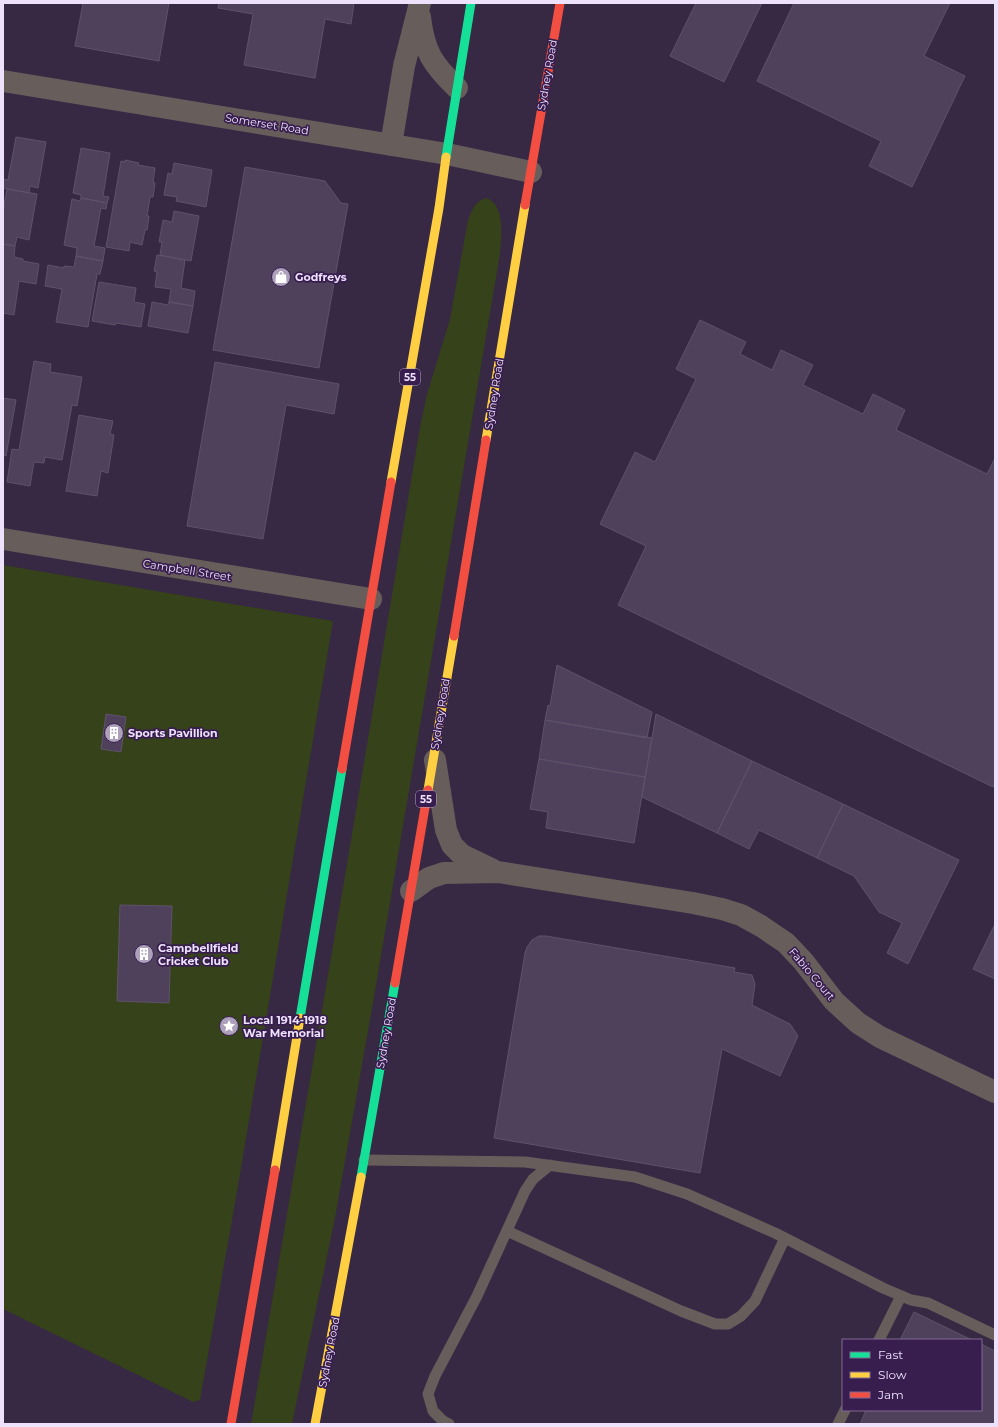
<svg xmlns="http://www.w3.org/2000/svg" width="998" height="1427" font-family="Montserrat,sans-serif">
<rect width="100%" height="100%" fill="#372844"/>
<path fill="#35421a" d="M486,198c20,6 15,40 14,56l-126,743 -39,221 -43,206h-41l97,-566 72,-431 7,-33 23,-75 18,-99c4,-10 7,-19 18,-22z
M3,565l330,56 -97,577 -36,202 -7,2 -190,-93z"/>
<path fill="#4f415b" stroke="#5e5269" d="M83,3h86l-10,58 -84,-15z
M219,3h135l-3,21 -26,-5 -10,59 -71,-13 9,-51 -35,-6z
M696,3h66l-38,79 -54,-26z
M794,3h156l-26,53 41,20 -53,111 -43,-21 12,-25 -124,-60z
M16,137l30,5 -8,46 -8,-2 -1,7 -26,-5 1,-9 4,1z
M81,148l29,5 -7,43 6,1 -2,6 -26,-5v-3l-8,-2z
M125,160l14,3 -1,2 17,3 -2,14 2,1 -2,14h-3l-3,19h2l-2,14h-2l-3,15 -12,-3 -1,9 -23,-4 15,-86 4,1z
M174,163l38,7 -6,37 -30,-6 1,-4 -13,-2 4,-22 4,1z
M245,167l80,14 16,22 7,1 -29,164 -106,-18z
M7,189l30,5 -8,46 -12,-3 -2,9 -12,-2v-33z
M81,198l26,5 -1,6 -5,-1 -7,38 11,2 -2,13 -27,-5 1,-8 -13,-3 8,-46 8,2z
M174,211l25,5 -8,45 -31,-6 2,-13h-3l4,-22 9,2z
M3,244l12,2 -1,11 9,2v2l16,3 -3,20 -17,-3 -5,34 -11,-2z
M157,255l28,5 -4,28 14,3 -2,15 -24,-4 2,-13 -16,-2 2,-15 -3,-1z
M76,256l27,5 -3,13h-3l-9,53 -32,-5 6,-33 -17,-3 3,-21 16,3v-2l10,1z
M99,282l37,6 -2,14 11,2 -4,23 -25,-4 -1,2 -23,-4z
M152,302l16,3 1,-3 24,4 -5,27 -40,-7z
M700,320l46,22 -6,12 32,16 9,-20 32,15 -10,20 60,29 10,-20 32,16 -9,20 91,44 8,-16v324l-2,5 -375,-182 28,-59 -46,-22 35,-72 20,10 41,-83 -20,-10z
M34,361l17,3 -1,8 32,5 -5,29 -5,-1 -10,55 -17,-3 -1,6 -10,-1 -4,24 -23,-4 5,-33 7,1z
M215,362l124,22 -5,30 -48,-9 -23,134 -76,-13z
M3,398l13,2 -10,56 -3,-1z
M79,415l34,6 -3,13 4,1 -6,38 -7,-2 -4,25 -31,-5z
M557,665l95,47 -5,26 -102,-18 3,-15 2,1z
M106,714l20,3 -5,35 -20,-3z
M656,714l96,47 -35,72 -75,-36z
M545,720l107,18 -7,39 -106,-18z
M539,759l106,18 -11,66 -88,-15 2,-16 -18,-3z
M752,761l91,43 -26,54 -58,-28 -10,19 -32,-16z
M843,804l116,56 -51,104 -21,-11 15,-30 -23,-11 -25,-36 -37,-18z
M120,905l52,1 -3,97 -52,-2z
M995,924v55l-22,-10z
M539,936h7l189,32 -1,4 18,3 3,9 -3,21 38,19 8,12 -18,40 -58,-27 -22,124 -206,-35 31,-185 2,-6 5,-7z
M914,1312l58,28h-72z
M981,1344l14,7v73h-135l6,-14h115z"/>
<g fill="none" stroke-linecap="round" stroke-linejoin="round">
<path stroke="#675d5a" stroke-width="11" d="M364,1160l161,2 110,15 52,17 88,39 108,55 28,12 17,3 67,32
M507,1231l174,80 34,13h13l13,-8 14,-15 30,-63
M879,1340l22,-44
M449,1424l-6,-3 -10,-10 -5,-17 7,-18 42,-80 48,-105 8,-12 17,-14
M838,1424l7,-14"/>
<path stroke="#675d5a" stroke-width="22" d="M420,17c4,34 12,47 37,71
M3,81l444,73 84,18
M391,145l13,-79 16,-63
M3,539l368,60
M435,760l11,70 6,15 10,10 31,15
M411,891l18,-13 15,-5 54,-1 195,31 29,6 19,6 20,11 25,17 17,18 31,40 24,22 22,14 115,55"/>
<path stroke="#16e098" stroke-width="9" d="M446,157l25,-154
M300,1018l42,-249
M361,1177l34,-194"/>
<path stroke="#ffcf43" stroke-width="9" d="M486,440l39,-235
M391,482l48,-274 7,-51
M428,790l26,-154
M275,1170l25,-152
M315,1424l46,-247"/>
<path stroke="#f24e42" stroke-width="9" d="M525,205l35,-202
M454,636l32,-196
M342,769l49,-287
M395,983l33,-193
M231,1424l44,-254"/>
</g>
<defs>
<g id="shop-disc" transform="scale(1)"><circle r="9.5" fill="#ada0bb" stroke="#381d4f"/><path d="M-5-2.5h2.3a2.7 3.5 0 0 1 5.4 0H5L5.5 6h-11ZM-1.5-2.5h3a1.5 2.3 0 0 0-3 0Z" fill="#fff"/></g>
<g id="building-disc" transform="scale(1)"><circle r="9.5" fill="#ada0bb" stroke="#381d4f"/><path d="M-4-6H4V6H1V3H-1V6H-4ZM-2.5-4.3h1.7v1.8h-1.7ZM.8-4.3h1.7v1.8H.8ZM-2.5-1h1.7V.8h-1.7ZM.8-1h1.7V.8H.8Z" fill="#fff"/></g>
<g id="sight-disc" transform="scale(1)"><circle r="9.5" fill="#ada0bb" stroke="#381d4f"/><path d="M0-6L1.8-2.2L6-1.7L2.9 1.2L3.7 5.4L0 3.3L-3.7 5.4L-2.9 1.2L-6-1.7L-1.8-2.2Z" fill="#fff"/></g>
</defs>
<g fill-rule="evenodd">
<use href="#shop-disc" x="281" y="277"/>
<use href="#building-disc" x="114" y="733"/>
<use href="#building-disc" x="144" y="954"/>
<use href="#sight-disc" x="229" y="1026"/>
</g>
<g text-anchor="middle" stroke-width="3.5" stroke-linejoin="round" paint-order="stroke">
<g fill="#381d4f" stroke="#b7a6c7" stroke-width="1">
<rect x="400" y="369" width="20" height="16" rx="3"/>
<rect x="416" y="791" width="20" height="16" rx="3"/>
</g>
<g font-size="10" font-weight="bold" fill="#ede1fb">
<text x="410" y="381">55</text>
<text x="426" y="803">55</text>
</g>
<g font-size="11" fill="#ede1fb" stroke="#381d4f">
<text transform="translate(547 75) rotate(-80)" y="4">Sydney Road</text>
<text transform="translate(267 124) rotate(9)" y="4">Somerset Road</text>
<text transform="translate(494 394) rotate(-81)" y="4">Sydney Road</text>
<text transform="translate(187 570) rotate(9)" y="4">Campbell Street</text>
<text transform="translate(440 714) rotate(-81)" y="4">Sydney Road</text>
<text transform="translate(812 974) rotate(50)" y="4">Fabio Court</text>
<text transform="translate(386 1033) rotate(-80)" y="4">Sydney Road</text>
<text transform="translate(329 1352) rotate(-79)" y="4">Sydney Road</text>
</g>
<g font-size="11" font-weight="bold" fill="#ede1fb" stroke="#381d4f" text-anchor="start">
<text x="295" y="281">Godfreys</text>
<text x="128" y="737">Sports Pavillion</text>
<text x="158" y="952">Campbellfield<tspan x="158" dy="13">Cricket Club</tspan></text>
<text x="243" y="1024">Local 1914-1918<tspan x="243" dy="13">War Memorial</tspan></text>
</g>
</g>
<rect width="998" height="1427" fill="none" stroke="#ede1fb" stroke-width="8"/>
<rect x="842" y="1339" width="140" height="72" fill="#381d4f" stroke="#806b94"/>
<rect x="850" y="1352" width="20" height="6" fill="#16e098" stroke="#806b94"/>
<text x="878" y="1359" font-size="12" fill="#ede1fb">Fast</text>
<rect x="850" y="1372" width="20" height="6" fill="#ffcf43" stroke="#806b94"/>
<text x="878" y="1379" font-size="12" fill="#ede1fb">Slow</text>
<rect x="850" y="1392" width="20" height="6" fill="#f24e42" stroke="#806b94"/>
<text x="878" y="1399" font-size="12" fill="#ede1fb">Jam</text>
</svg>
